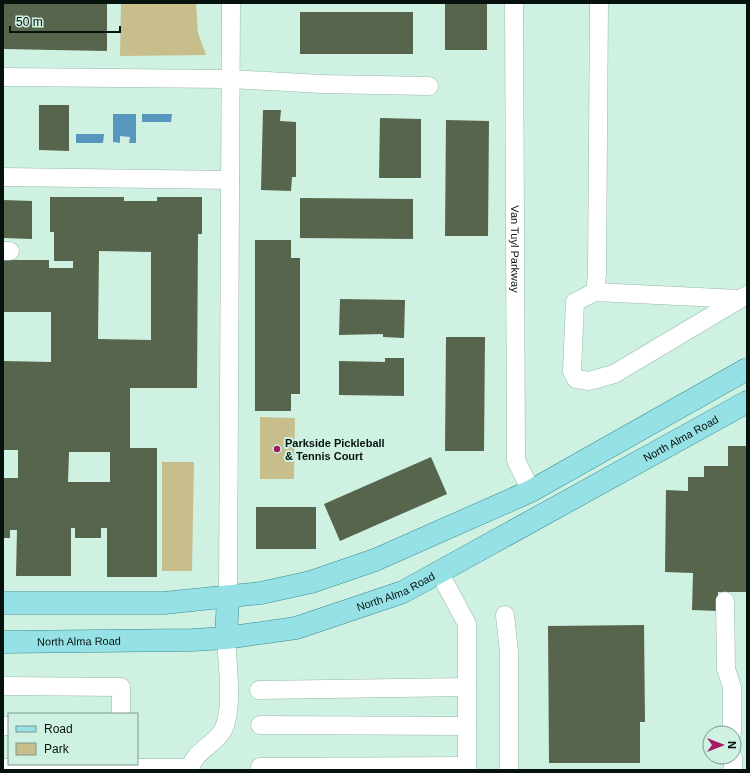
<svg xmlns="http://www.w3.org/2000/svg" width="750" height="773" font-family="Helvetica,sans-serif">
<rect width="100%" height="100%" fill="#cef1e2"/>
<path fill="#c8be8c" d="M121,3h75l2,30 8,22 -86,1z
M260,417l35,1 -1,61h-34z
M162,462h32l-2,109h-30z"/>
<path fill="#5897bd" d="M113,114h23v29h-7l1,-6 -10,-1v7l-7,-1z
M142,114h30l-1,8h-29z
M76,134h28l-1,9h-27z"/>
<path fill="#57654d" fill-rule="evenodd" d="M3,3h104v48l-104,-2z
M445,3h42v47h-42z
M300,12h113v42h-113z
M39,105h30v46l-30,-1z
M263,110h18l-1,11 16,1v55h-4l-1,14 -30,-1z
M380,118l41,1v59h-42z
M446,120l43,1 -1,115h-43z
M50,197h74v4h33v-4h45v37h-4l-1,154h-67v60h27v129h-50v-49h-6v10h-26v-10h-4v48h-55l1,-46h-7v8h-7v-60h15v-28h-15v-89l48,1v-50h-48v-52h46v8h24v-7h-19v-29h-4zM99,251l52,1v88l-53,-1zM69,452h41v30h-42z
M300,198l113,1v40l-113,-1z
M3,200l29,1v38l-29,-1z
M255,240h36v18h9v136h-9v17h-36z
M340,299l65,1 -1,38 -21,-1v-3l-44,1z
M446,337h39l-1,114h-39z
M385,358h19v38l-65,-1v-34l46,1z
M728,446h19v146h-29v19l-26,-1 1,-37 -28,-1 1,-82 22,1v-14h16v-11h24z
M431,457l16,37 -107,47 -16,-37z
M256,507h60v42h-60z
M644,625l1,97h-5v41h-91l-1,-137z"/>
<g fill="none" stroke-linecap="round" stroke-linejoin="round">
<g stroke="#97b9aa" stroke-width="19">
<g id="minor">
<path id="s1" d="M514,3l2,457 15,31"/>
<path d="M599,3l-2,271 -2,18 145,7 7,-4"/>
<path d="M3,77l227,2 92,5 107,2"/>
<path d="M3,177l227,3"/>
<path d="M3,251h7"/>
<path d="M595,292l-20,10 -3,69 4,8 13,2 25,-7 126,-75"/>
<path d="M439,572l28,52v146"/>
<path d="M228,597l3,-594"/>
<path d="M725,601l1,68 6,18v46"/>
<path d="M505,615l4,37v118"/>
<path d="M3,686l118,1v27"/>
<path d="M259,690l208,-3"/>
<path d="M260,725l207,1"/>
<path d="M3,726h6"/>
<path d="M733,757v13"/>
<path d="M260,767l207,-1"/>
<path d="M3,768h186"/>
<path d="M190,770c2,-18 25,-25 33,-40 11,-21 4,-68 3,-92"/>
</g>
</g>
<g stroke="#368c90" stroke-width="23">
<g id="major">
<path d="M3,603h161l97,-10 50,-11 64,-22 156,-69 216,-122"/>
<path d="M226,638l2,-41"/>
<path id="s2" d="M3,642l189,-2 34,-2 70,-10 107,-36 344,-190"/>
</g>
</g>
<use href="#minor" stroke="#fff" stroke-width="18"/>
<use href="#major" stroke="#96e1e6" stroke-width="22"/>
</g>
<circle fill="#a51b63" stroke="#cef1e2" stroke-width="1.5" cx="277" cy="449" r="4"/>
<g text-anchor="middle" stroke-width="4" stroke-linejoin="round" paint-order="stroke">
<g font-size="11" fill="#06120d" stroke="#cef1e2">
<text dy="4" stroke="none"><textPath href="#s1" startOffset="246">Van Tuyl Parkway</textPath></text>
<text dy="4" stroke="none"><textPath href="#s2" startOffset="724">North Alma Road</textPath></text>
<text dy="4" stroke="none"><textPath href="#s2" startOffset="400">North Alma Road</textPath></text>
<text dy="4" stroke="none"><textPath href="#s2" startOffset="76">North Alma Road</textPath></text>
</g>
<g font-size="11" font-weight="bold" fill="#06120d" stroke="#cef1e2" text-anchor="start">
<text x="285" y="447">Parkside Pickleball<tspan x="285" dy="13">&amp; Tennis Court</tspan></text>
</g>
</g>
<rect width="750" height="773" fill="none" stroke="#06120d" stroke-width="8"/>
<rect x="8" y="713" width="130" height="52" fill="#cef1e2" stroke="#7e988d"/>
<rect x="16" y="726" width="20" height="6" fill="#96e1e6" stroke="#7e988d"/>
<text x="44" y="733" font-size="12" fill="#06120d">Road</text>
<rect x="16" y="743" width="20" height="12" fill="#c8be8c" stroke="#7e988d"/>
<text x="44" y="753" font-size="12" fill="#06120d">Park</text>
<g transform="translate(722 745) rotate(90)"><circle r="19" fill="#cef1e2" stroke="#7e988d"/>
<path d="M0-3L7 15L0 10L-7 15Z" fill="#a51b63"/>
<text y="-6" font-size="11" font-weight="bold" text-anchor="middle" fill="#06120d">N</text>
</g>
<path d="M10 26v6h110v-6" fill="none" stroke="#06120d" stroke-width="2"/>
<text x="16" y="26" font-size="12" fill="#06120d" stroke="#cef1e2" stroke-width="3" paint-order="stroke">50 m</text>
</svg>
